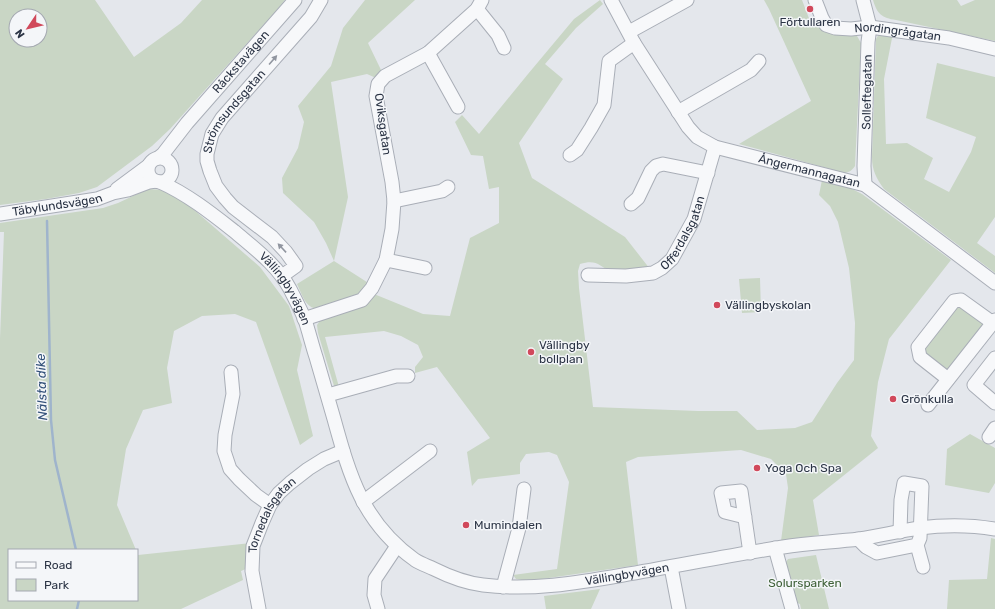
<svg xmlns="http://www.w3.org/2000/svg" width="995" height="609" font-family="Rubik,sans-serif">
<rect width="100%" height="100%" fill="#e4e7ec"/>
<path fill="#c9d6c5" fill-rule="evenodd" d="M0,0h95l39,57 47,-34 21,-23h83l-9,11 -106,118 -18,17 -55,41 -18,6 -33,6 -46,6zM16,16h24v24h-24z
M365,0h50l-47,43 14,29 -6,6 -9,-4 -36,8 17,115 -14,64 36,23 -9,11 -43,14c-13,-1 -16,-15 -21,-25l37,-23 -8,-18 -12,-21 -31,-29 -1,-15 16,-30 6,-26 -6,-16 33,-40 12,-38z
M600,0l3,4 -27,24 -31,36 18,15 -44,64 13,35 93,59 25,32 -38,4c-13,-8 -16,-14 -32,-9l-2,7 1,17 14,119 105,4h39l20,19 38,-2 17,-6 25,-39 17,-23 1,-37 -6,-55 -11,-46 -8,-16 -11,-11 3,-15 26,7 14,7 89,66 -62,79 -11,43 -7,54 7,12 -65,52 6,35 -38,6 7,-53 -2,-14 -15,-15 -30,-9 -103,7 -12,5 12,103 -110,16 -12,-2 -3,-4 44,-6 12,-87 -12,-27 -8,-3 -23,2 -6,9v11l-42,5 -6,7 -5,-34 23,-14 -53,-71 -22,6v-6l8,-10 -5,-12 -17,-9 -17,-5 -59,6 14,50 -5,-1 -16,-53 -1,-8 5,-7 52,-24 49,20 27,2 20,-78 29,-15v-36l-10,2 -6,-33 -12,-1 -16,-33 7,-7 17,19 49,-60 46,-55z
M764,0h38l8,21 8,-2 39,17 4,7 -6,123c-3,4 -5,6 -10,7l-106,-29 72,-43 -42,-92z
M873,0h84l4,6 14,-6h20v41l-99,-21c-14,-2 -19,-6 -23,-20z
M893,33l-9,46 2,65 21,-1 26,15 -9,21 25,13 22,-40 5,-15 -50,-19 11,-55 58,14v140l-18,26 18,13v17l-111,-84c-8,-11 -12,-19 -12,-32l4,-118 3,-5z
M148,189l17,1 20,12 75,65 29,39 13,39 -5,25 16,66 -13,9 -44,-123 -21,-8 -33,2 -28,15 -7,37 5,35 -29,7 -17,39 -9,56 19,45h-127v50h128v-47l1,2 113,-12 -3,25 -7,3 2,9 -62,29h-181v-270l4,-107h-4v-9l103,-15 15,-5z
M760,278l1,34 -19,1 -3,-34z
M954,305l9,1 23,18 -40,51 -23,-18 -2,-10z
M970,434l25,14v35l-6,10 -44,-8 2,-36z
M991,538l4,1v70h-48l2,-29 38,-1z
M816,555l13,54h-28l-1,-5 -8,-3 -8,-36 4,-6z
M600,589l-9,20h-45l-2,-13z"/>
<g fill="none" stroke-linecap="round" stroke-linejoin="round">
<path stroke="#9fb4cc" stroke-width="2.5" d="M47,221l4,199 4,40 21,90
M77,609l2,-9"/>
<g stroke="#a9aeb7" stroke-width="15">
<g id="minor">
<path id="s1" d="M611,0l23,43 54,84 9,10 18,10 150,38 130,98"/>
<path id="s2" d="M815,0l7,18 4,7 9,3 16,1 19,-2 79,11 46,11"/>
<path d="M863,0l7,27 -2,15 -4,124 1,19"/>
<path d="M477,9l21,26 6,13"/>
<path d="M629,32l58,-32"/>
<path d="M428,53l30,54"/>
<path d="M678,112l73,-42 8,-9"/>
<path d="M570,155l7,-5 14,-22 13,-23 5,-44 25,-18"/>
<path id="s3" d="M158,158l5,-4 24,-31 108,-123"/>
<circle cx="160" cy="170" r="12"/>
<path id="s4" d="M160,182c27,12 51,31 74,49 21,18 43,34 56,58 5,10 11,21 15,31 4,12 7,25 11,37 6,21 12,41 18,62 16,58 29,104 81,141 6,4 13,6 19,9 16,8 32,14 49,16 47,6 94,-2 140,-10 54,-9 107,-20 160,-28 25,-4 51,-5 76,-8 20,-3 40,-8 60,-11 24,-3 52,-3 76,1"/>
<path d="M117,189l31,-23"/>
<path d="M394,201l48,-10 6,-4"/>
<path d="M631,204l7,-6 13,-27 5,-5 7,-2 45,9"/>
<path id="s5" d="M0,214l97,-15 16,-6 15,-3 21,-8 7,-1"/>
<path d="M386,260l39,8"/>
<path id="s6" d="M588,275l38,1 27,-3 9,-5 10,-9 22,-40 21,-72"/>
<path id="s7" d="M282,276l14,-10 -10,-14 -14,-15 -39,-30 -8,-9 -9,-12 -6,-15 -3,-10v-7l5,-20 10,-16 89,-101 10,-17"/>
<path d="M304,319l58,-19 10,-12 14,-28 6,-31 2,-28 -2,-19 -16,-86 2,-12 7,-8 43,-23 49,-44 5,-9"/>
<path d="M995,358l-21,27 21,18"/>
<path d="M231,372l2,22 -8,41 -1,16 6,18 9,10 17,16 14,10"/>
<path d="M948,379l-28,-22 -2,-10 36,-46 7,-1 32,23"/>
<path d="M328,395l68,-19h12"/>
<path d="M928,405l67,-85"/>
<path d="M989,437l6,-9"/>
<path d="M363,502l67,-51"/>
<path d="M745,517l-20,-5 -4,-19 20,-2 9,62"/>
<path d="M858,539l8,8 11,6 40,-8 3,-7 2,-52 -18,-3 -3,17 -1,32"/>
<path d="M917,545l6,22"/>
<path d="M775,548l17,61"/>
<path d="M671,567l8,42"/>
<path d="M503,587l16,-59 5,-39"/>
<path id="s8" d="M259,609l-7,-38 1,-25 9,-23 8,-18 9,-12 11,-10 18,-14 16,-10 19,-8"/>
<path d="M378,609l-4,-14 1,-16 22,-33"/>
</g>
</g>
<use href="#minor" stroke="#f7f8fa" stroke-width="13"/>
</g>
<defs><path id="oneway-solid" d="M-6-.8H1V-3.2L6.5 0L1 3.2V.8H-6Z"/></defs>
<g fill="#9196a0">
<use href="#oneway-solid" transform="translate(273 60) rotate(-49)"/>
<use href="#oneway-solid" transform="translate(282 248) rotate(-133)"/>
</g>
<g fill="#d1495b" stroke="#f4f6f9" stroke-width="1.5">
<circle cx="810" cy="9" r="4"/>
<circle cx="717" cy="305" r="4"/>
<circle cx="531" cy="352" r="4"/>
<circle cx="893" cy="399" r="4"/>
<circle cx="757" cy="468" r="4"/>
<circle cx="466" cy="525" r="4"/>
</g>
<g text-anchor="middle" stroke-width="3" stroke-linejoin="round" paint-order="stroke">
<g font-size="12" fill="#2b3445" stroke="#f4f6f9" text-anchor="start">
<text x="810" y="26" text-anchor="middle">Förtullaren</text>
<text x="725" y="309">Vällingbyskolan</text>
<text x="539" y="349">Vällingby<tspan x="539" dy="14">bollplan</tspan></text>
<text x="901" y="403">Grönkulla</text>
<text x="765" y="472">Yoga Och Spa</text>
<text x="474" y="529">Mumindalen</text>
</g>
<g font-size="12" fill="#2b3445" stroke="#f4f6f9">
<text dy="4" stroke="none"><textPath href="#s2" startOffset="100">Nordingrågatan</textPath></text>
<text dy="4" stroke="none"><textPath href="#s3" startOffset="127">Råckstavägen</textPath></text>
<text transform="translate(867 92) rotate(-89)" y="4">Solleftegatan</text>
<text dy="4" stroke="none"><textPath href="#s7" startOffset="216">Strömsundsgatan</textPath></text>
<text transform="translate(383 124) rotate(82)" y="4">Oviksgatan</text>
<text dy="4" stroke="none"><textPath href="#s1" startOffset="280">Ångermannagatan</textPath></text>
<text dy="4" stroke="none"><textPath href="#s5" startOffset="58">Täbylundsvägen</textPath></text>
<text dy="4" stroke="none"><textPath href="#s6" startOffset="117">Offerdalsgatan</textPath></text>
<text dy="4" stroke="none"><textPath href="#s4" startOffset="167">Vällingbyvägen</textPath></text>
<text dy="4" stroke="none"><textPath href="#s8" startOffset="100">Tornedalsgatan</textPath></text>
<text dy="4" stroke="none"><textPath href="#s4" startOffset="692">Vällingbyvägen</textPath></text>
</g>
<g font-size="12" fill="#3f6138" stroke="#f4f6f9">
<text x="805" y="587">Solursparken</text>
</g>
<g font-size="13" font-style="italic" fill="#34527a" stroke="#f4f6f9">
<text transform="translate(41 387) rotate(-92)" y="5">Nälsta dike</text>
</g>
</g>
<rect x="8" y="549" width="130" height="52" fill="#f4f6f9" stroke="#a4a8b1"/>
<rect x="16" y="562" width="20" height="6" fill="#f7f8fa" stroke="#a4a8b1"/>
<text x="44" y="569" font-size="12" fill="#2b3445">Road</text>
<rect x="16" y="579" width="20" height="12" fill="#c9d6c5" stroke="#a4a8b1"/>
<text x="44" y="589" font-size="12" fill="#2b3445">Park</text>
<g transform="translate(28 28) rotate(235)"><circle r="19" fill="#f4f6f9" stroke="#a4a8b1"/>
<path d="M0-3L7 15L0 10L-7 15Z" fill="#d1495b"/>
<text y="-6" font-size="11" font-weight="bold" text-anchor="middle" fill="#2b3445">N</text>
</g>
</svg>
